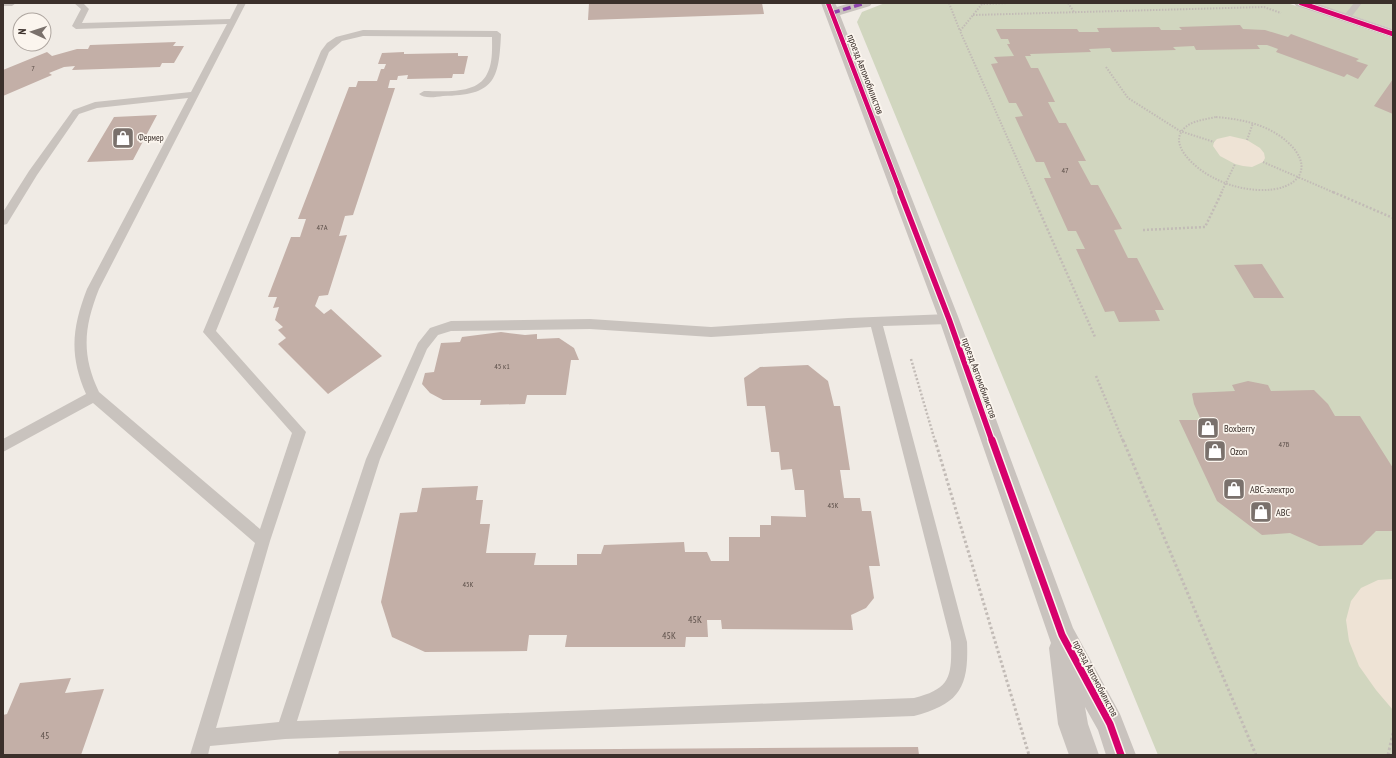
<svg xmlns="http://www.w3.org/2000/svg" width="1396" height="758" font-family="'PT Sans Narrow',sans-serif">
<rect width="100%" height="100%" fill="#f0ebe5"/>
<path fill="#d1d6bf" d="M885,3h402l106,35v717h-235l-301,-733 5,-10z
M1313,3h80v26z"/>
<path fill="#eee3d5" d="M1230,136l17,4 13,8 4,5 1,5 -2,4 -11,5 -9,-1 -8,-2 -15,-8 -7,-10 1,-4 3,-3z
M1393,579v131l-17,-20 -17,-24 -10,-25 -3,-21 5,-19 10,-13 17,-8z"/>
<path fill="#c3afa7" d="M589,3h173l2,11 -176,6z
M1240,25l3,4 22,1 23,7 3,-3 68,25 -3,2 12,4 -10,14 -11,-5 -3,3 -68,-25 2,-3 -11,-4h-10l3,4 -64,1 -2,-4 -21,1 3,3 -64,2 -2,-4 -21,1 2,3 -61,2 1,2h-6l6,12h7l17,34h-7l11,21h7l20,38h-8l13,24h7l24,44 -8,1 14,28h9l27,52h-9l5,11 -41,1 -5,-11 -9,1 -29,-63h9l-9,-18h-8l-24,-53h7l-7,-16h-8l-21,-45 8,-1 -7,-13h-7l-18,-39 7,-1 -4,-6 20,-1 -7,-12h3l-2,-5h-7l-5,-10h81l2,3h20l-2,-4 62,-1 2,3h21l-3,-3z
M176,42l-3,4h11l-10,17h-12l-2,4 -88,3 3,-4 -11,1 -15,6 3,2 -49,21v-26l44,-18 5,4 25,-7h11l2,-4z
M404,52v2l54,-1v3h10l-4,18h-11l-1,4 -45,1 1,-4 -10,1 -1,4h-7l-2,8h7l-42,127 -8,1 -6,20 8,-1 -19,60 -9,1 -4,10 9,8 7,-5 51,47 -54,38 -50,-50 8,-6 -8,-8 5,-3 -8,-7 4,-13 -6,1 4,-11h-9l23,-60h9l6,-18h-8l51,-132h7l2,-6h19l4,-12h3l2,-5h-8l4,-11z
M1393,79v35l-19,-8z
M157,115l-24,45 -46,2 27,-45z
M1262,264l22,34h-30l-20,-33z
M501,332l24,3 12,-1v5l22,-1 15,10 5,12h-8l-5,35h-39l-2,9 -45,1 1,-5h-38l-13,-7 -8,-9 3,-11 9,-1 7,-29 19,-1 2,-5z
M808,365l20,16 6,25h6l10,64h-10l4,28h16l2,13h9l9,55h-11l5,32 -8,10 -15,7 2,15 -131,-1 -1,-9h-14l1,17h-22l-1,10h-120l2,-12h-38l-2,16 -102,1 -33,-15 -11,-35 19,-89 17,-1 5,-24 56,-2 -2,14h7l-3,24h10l-4,29h50l-2,12h43v-11h24l3,-9 80,-3 1,10h22l4,9h18v-24h31v-12h11v-9l35,1 -2,-27h-9l-3,-21 -11,1 -2,-18h-8l-6,-46h-18l-3,-28 16,-11z
M1248,381l20,4 3,6 43,-1 14,14 7,12h25l33,52v63h-17l-14,14 -43,1 -29,-13 -28,2 -45,-34 -38,-81h22l-7,-16 -2,-10 1,-1 42,-2 -3,-6z
M71,678l-6,15 39,-4 -23,66h-78v-40l4,-1 13,-31z
M918,747l1,8h-581l1,-4z"/>
<g fill="none" stroke-linecap="round" stroke-linejoin="round">
<path stroke="#c2bbb6" stroke-width="2" stroke-dasharray="1.5 1.5" stroke-linecap="butt" d="M949,3l11,28
M1009,3l-27,1 -22,27 72,162
M1068,3l6,9
M973,15l291,-8 17,6
M1106,67l22,31 52,33 34,11
M1216,117c23,2 45,6 64,19 39,28 21,56 -22,54 -16,-1 -31,-5 -44,-12 -17,-8 -53,-37 -24,-54 8,-4 17,-5 26,-7z
M1247,140l6,-17
M1263,162l72,31
M1221,193l14,-29"/>
<path stroke="#c2bbb6" stroke-width="2.5" stroke-dasharray="2 2" stroke-linecap="butt" d="M1031,192l64,145
M1333,192l60,26
M1143,230l62,-3 17,-35
M911,359l24,82
M1096,376l27,65"/>
<path stroke="#c2bbb6" stroke-width="3" stroke-dasharray="2.5 2.5" stroke-linecap="butt" d="M935,440l94,315
M1123,440l133,315
M1388,755l5,-22"/>
<path fill="#c9c3be" fill-rule="evenodd" d="M3,3h13l-4,3h-9z
M74,3h9l6,6 -7,14 148,-4 8,-16h8l-147,286c-15,38 -18,65 0,103l161,137 32,-96 -89,-101 118,-281 6,-8 9,-6 27,-7 134,1 4,3c-2,47 -7,61 -58,62 -7,1 -19,3 -24,-2l5,-3c19,0 53,4 63,-17 6,-11 5,-25 5,-37l-129,-1 -21,5 -13,11 -113,279 90,101 -36,109 -54,187 63,-6 87,-263 52,-116 12,-15 21,-7 139,-2 121,8 137,-9 101,-4 4,2 2,3 -2,3 -4,2 -66,2 84,316c2,46 -8,62 -53,74l-629,23 -75,7 -2,9h-18l65,-212 -162,-140 -90,49v-13l83,-45c-17,-39 -14,-66 1,-105l101,-191 -91,10 -18,6 -42,61 -30,49 -4,1v-13l26,-41 44,-61 22,-8 96,-10 36,-68 -151,5 -4,-3 9,-17zM871,327l80,315c1,35 -1,47 -37,56l-617,23 83,-262 47,-110 11,-14 13,-4 139,-2 121,8z
M1354,3h8l-13,17h-6l-1,-2z"/>
<path fill="#c9c3be" fill-rule="evenodd" d="M821,3h14l2,4 13,-4h22l-2,3 -30,9 119,304 114,309 47,86 16,41h-30l-8,-25 -13,-23 3,17 11,31h-30l-11,-31 -9,-76 2,-5 -112,-324z
M1294,3h21l78,26v9l-97,-32z"/>
<path stroke="#8e44ad" stroke-width="3.5" stroke-dasharray="8 3.5" stroke-linecap="butt" d="M832,13l33,-10"/>
<g stroke="#fbf5ee" stroke-width="6">
<path id="cycleway-far2" d="M828,3l73,190
M1301,3l92,31"/>
</g>
<g stroke="#fbf5ee" stroke-width="8">
<path id="cycleway-far1" d="M900,192l49,127 43,122"/>
</g>
<g stroke="#fbf5ee" stroke-width="10">
<path id="cycleway" d="M992,440l70,195 48,89 11,31"/>
</g>
<use href="#cycleway-far2" stroke="#d6006c" stroke-width="4.5"/>
<use href="#cycleway-far1" stroke="#d6006c" stroke-width="5.5"/>
<use href="#cycleway" stroke="#d6006c" stroke-width="7"/>
</g>
<defs>
<g id="shop-square" transform="scale(1.15)"><rect x="-9" y="-9" width="18" height="18" rx="4" fill="#7a716c" stroke="#fbf5ee"/><path d="M-5-2.5h2.3a2.7 3.5 0 0 1 5.4 0H5L5.5 6h-11ZM-1.5-2.5h3a1.5 2.3 0 0 0-3 0Z" fill="#fff"/></g>
</defs>
<g fill-rule="evenodd">
<use href="#shop-square" x="123" y="138"/>
<use href="#shop-square" x="1208" y="428"/>
<use href="#shop-square" x="1215" y="451"/>
<use href="#shop-square" x="1234" y="489"/>
<use href="#shop-square" x="1261" y="512"/>
</g>
<g text-anchor="middle" stroke-width="3.5" stroke-linejoin="round" paint-order="stroke">
<g font-size="8" fill="#5d504a">
<text x="33" y="71">7</text>
<text x="1065" y="173">47</text>
<text x="322" y="230">47А</text>
<text x="502" y="369">45 к1</text>
<text x="1284" y="447">47Б</text>
<text x="833" y="508">45К</text>
<text x="468" y="587">45К</text>
</g>
<g font-size="9" fill="#3b302b" stroke="#fbf5ee" text-anchor="start">
<text x="138" y="141">Фермер</text>
</g>
<g font-size="10" fill="#3b302b" stroke="#fbf5ee">
<text transform="translate(866 74) rotate(69)" y="4">проезд Автомобилистов</text>
<text transform="translate(980 378) rotate(70)" y="4">проезд Автомобилистов</text>
<text transform="translate(1096 678) rotate(62)" y="4">проезд Автомобилистов</text>
</g>
<g font-size="10" fill="#3b302b" stroke="#fbf5ee" text-anchor="start">
<text x="1224" y="432">Boxberry</text>
<text x="1230" y="455">Ozon</text>
<text x="1250" y="493">АВС-электро</text>
<text x="1276" y="516">АВС</text>
</g>
<g font-size="10" fill="#5d504a">
<text x="695" y="623">45К</text>
<text x="669" y="639">45К</text>
<text x="45" y="739">45</text>
</g>
</g>
<rect width="1396" height="758" fill="none" stroke="#3b302b" stroke-width="8"/>
<g transform="translate(32 32) rotate(273)"><circle r="19" fill="#fbf5ee" stroke="#aea6a0"/>
<path d="M0-3L7 15L0 10L-7 15Z" fill="#7a716c"/>
<text y="-6" font-size="11" font-weight="bold" text-anchor="middle" fill="#3b302b">N</text>
</g>
</svg>
